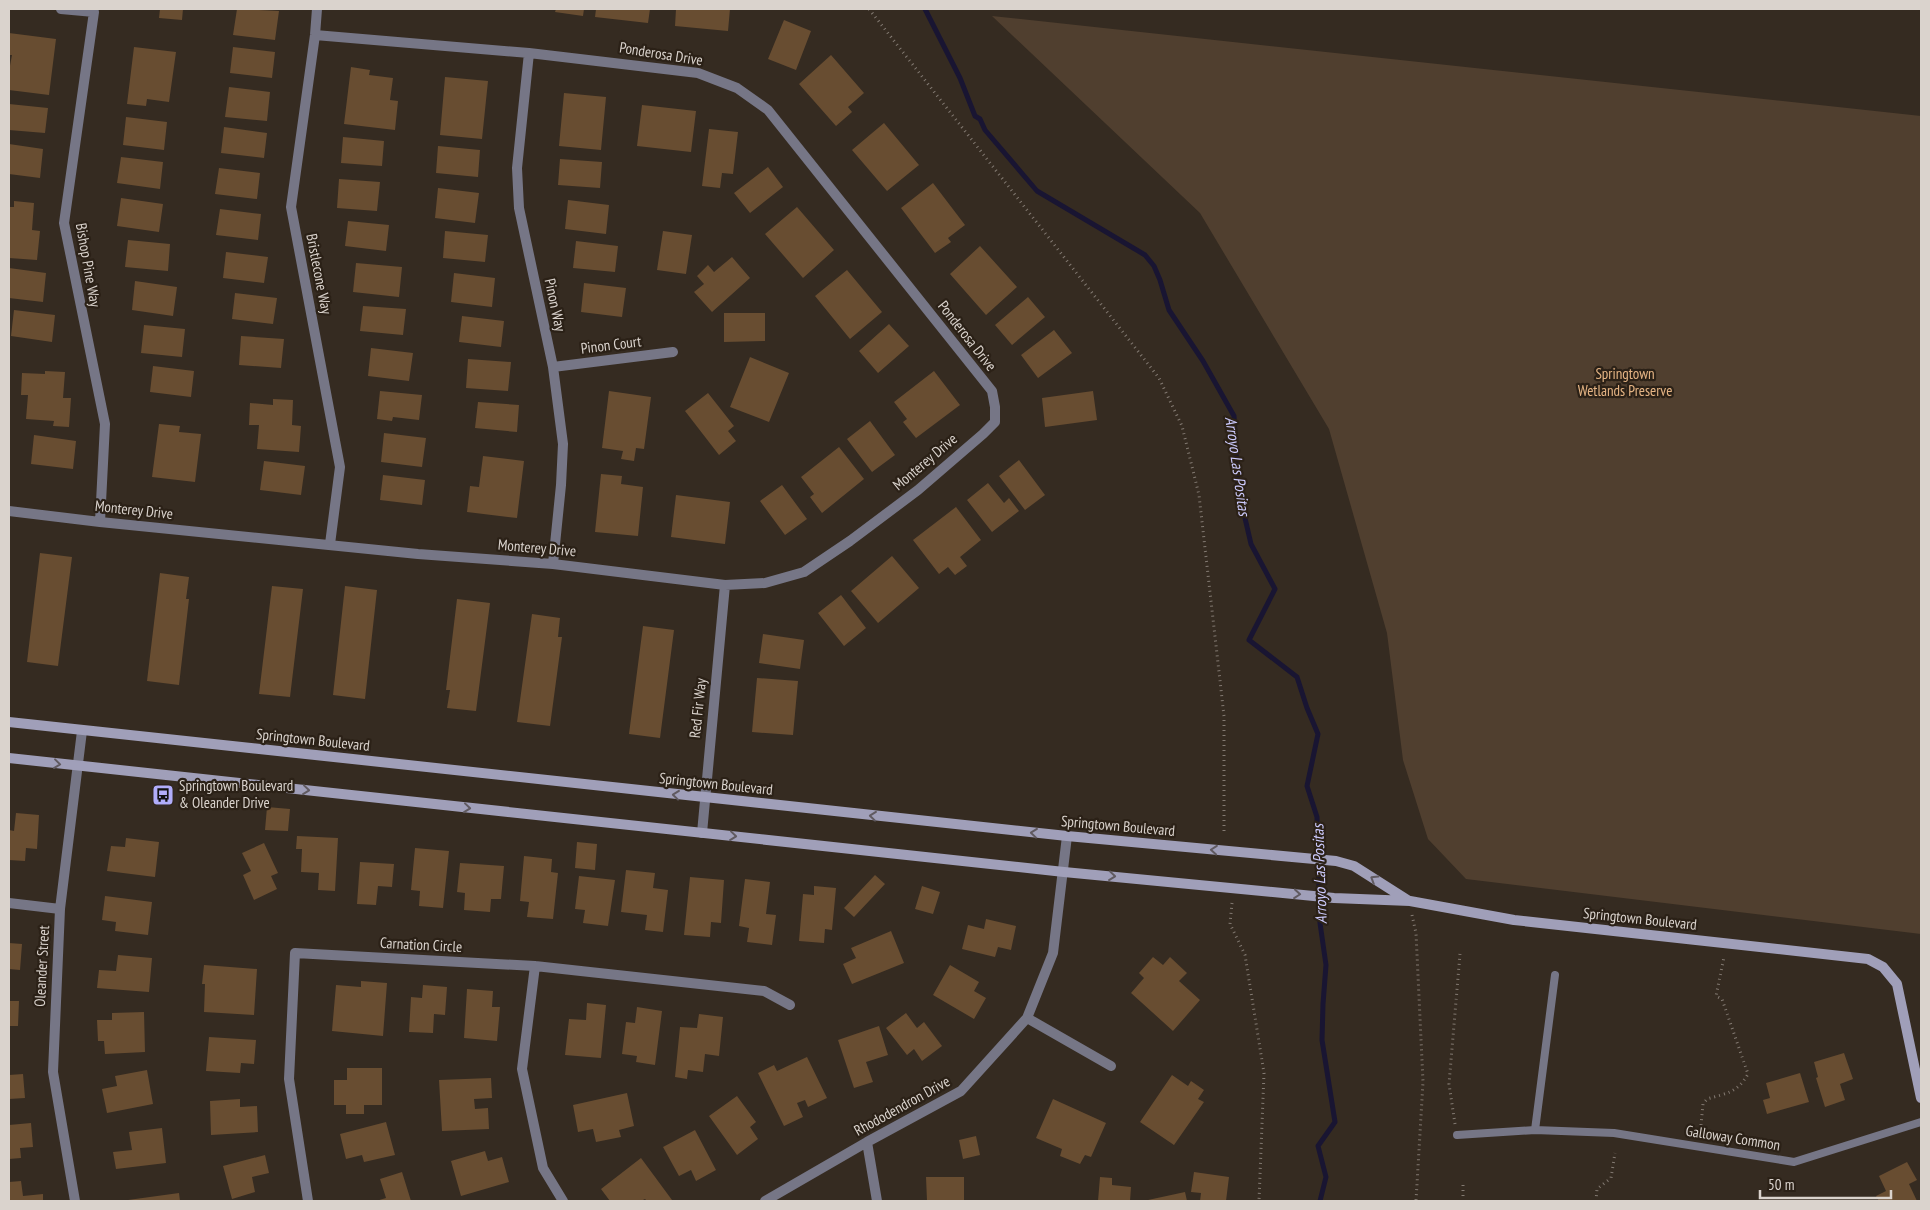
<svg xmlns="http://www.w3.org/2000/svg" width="1930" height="1210" font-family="'PT Sans Narrow',sans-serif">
<rect width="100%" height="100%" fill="#352b21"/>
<path fill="#503f2f" d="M992,16l929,100v818l-455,-55 -38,-40 -25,-79 -16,-127 -58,-204 -129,-216z"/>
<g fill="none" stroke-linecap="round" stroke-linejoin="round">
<path stroke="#191532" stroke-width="5" d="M925,9l35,69 15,38 5,3 5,11 52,61 108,64 9,11 6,14 9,30 34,51 31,55 4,72 13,56 24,45 -26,51 48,37 10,31 11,26 -11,52 10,31 3,106 6,42 -3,39 -1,36 13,82 -17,24 8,31 -6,24"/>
</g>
<path fill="#684d31" d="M160,9h23l-1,11 -23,-2z
M237,9l42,2 -4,29 -42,-5z
M556,9h28l-1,7 -28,-4z
M596,9h54l-2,14 -53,-6z
M676,9h54l-2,22 -53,-5z
M784,20l27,11 -15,39 -28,-11z
M9,33l47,6 -7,56 -40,-5v-19l3,-16h-3z
M134,47l42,5 -7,50 -22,-3 -1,7 -19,-2z
M233,47l42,5 -3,26 -42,-5z
M831,55l33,38 -16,14 4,5 -16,14 -37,-42z
M351,67l19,3 -1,5 24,3 -3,22 8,1 -3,29 -51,-6z
M445,77l43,4 -6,58 -42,-4z
M229,87l41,5 -3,29 -42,-4z
M564,93l42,4 -5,53 -42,-4z
M9,104l39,4 -3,25 -36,-3z
M642,105l54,6 -5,41 -54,-6z
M126,117l41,5 -3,28 -41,-5z
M884,123l35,42 -32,26 -35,-41z
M224,127l43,6 -3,25 -43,-5z
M709,129l29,3 -5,42 -11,-1 -2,15 -18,-2z
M343,137l41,4 -2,25 -41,-3z
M9,144l34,5 -3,29 -31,-4z
M438,146l42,4 -2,27 -42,-4z
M121,157l42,5 -3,27 -43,-6z
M560,159l42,3 -2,26 -42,-3z
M768,167l15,20 -33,26 -16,-20z
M219,168l41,5 -3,26 -42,-5z
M339,179l41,3 -3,29 -40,-3z
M933,183l32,42 -17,13 3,4 -16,11 -34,-45z
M438,188l41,5 -4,30 -40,-5z
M121,198l42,6 -4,28 -42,-6z
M568,200l41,5 -3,29 -41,-5z
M14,201l20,2 -2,27 8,1 -3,29 -28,-2v-51h5z
M797,207l37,43 -31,28 -38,-44z
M220,209l41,5 -3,26 -42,-5z
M348,221l41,4 -3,26 -41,-5z
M445,231l43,4 -3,27 -42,-4z
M663,231l29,4 -6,39 -29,-4z
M128,240l42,4 -2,27 -43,-4z
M576,241l42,5 -3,26 -42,-4z
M980,246l37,41 -31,28 -36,-41z
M226,252l42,5 -4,26 -41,-5z
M732,257l18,21 -38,34 -18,-20 10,-8 -7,-8 11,-11 6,7z
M356,263l46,4 -3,30 -46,-5z
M9,268l37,5 -3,29 -34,-4z
M847,270l35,42 -32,27 -35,-43z
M454,273l41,5 -3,29 -41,-5z
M135,281l42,6 -4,29 -41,-6z
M584,283l42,5 -4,29 -41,-5z
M235,293l42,5 -4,26 -41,-5z
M1028,297l17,20 -33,28 -17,-20z
M363,306l43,3 -3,26 -43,-4z
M14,310l41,5 -3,27 -41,-6z
M724,313h41v28l-41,1z
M462,316l42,5 -3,26 -42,-5z
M889,324l20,22 -31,27 -19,-22z
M144,325l41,4 -3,28 -41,-4z
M1054,330l18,23 -34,25 -17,-23z
M241,336l43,3 -3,29 -42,-3z
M371,348l42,5 -4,28 -41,-5z
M750,357l39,16 -20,49 -39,-15z
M468,359l43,3 -3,29 -42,-3z
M153,366l41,5 -3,26 -41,-5z
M45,371l20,1 -2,26h8l-2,29 -16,-1 1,-5 -28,-2 2,-24h-7l1,-22 23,1z
M934,371l26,34 -44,33 -13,-16 4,-3 -13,-17z
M380,391l42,4 -3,25 -26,-3 -1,4 -15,-2z
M609,391l42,6 -7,52 -8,-1 -2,13 -13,-2 2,-8 -21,-3z
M1093,391l4,29 -52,7 -3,-29z
M708,393l26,33 -6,5 8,10 -17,14 -34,-44z
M273,399l20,1 -1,25 9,1 -2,26 -42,-3 2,-24h-10l1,-22 23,2z
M478,402l41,3 -2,27 -42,-4z
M870,421l25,34 -23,17 -25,-33z
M159,424l21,2 -1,6 22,2 -6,48 -43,-5z
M384,433l42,5 -4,29 -41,-5z
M34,435l42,6 -3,28 -42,-5z
M839,447l25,32 -42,34 -12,-16 4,-3 -13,-17z
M483,456l41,5 -7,57 -50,-6 3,-26 9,1z
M1019,460l26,35 -20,15 -26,-34z
M264,461l41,5 -4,29 -41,-5z
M601,474l21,2 -1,8 22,3 -5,49 -43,-4z
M383,475l42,5 -3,25 -42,-5z
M988,483l16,20 5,-5 10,13 -27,21 -25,-32z
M782,485l25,34 -22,16 -25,-34z
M676,495l54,7 -5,42 -54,-7z
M956,507l25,33 -21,17 7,9 -12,9 -7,-8 -9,7 -26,-34z
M40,553l32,4 -14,109 -31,-4z
M892,556l27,32 -41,35 -27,-32z
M160,573l29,4 -3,22h3l-10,86 -32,-4z
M272,586l31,3 -13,108 -31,-3z
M345,586l32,4 -12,109 -32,-4z
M841,595l25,33 -22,18 -26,-33z
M457,599l33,4 -14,108 -29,-3 3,-18h-4z
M532,614l28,4 -2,19h4l-12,89 -33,-4z
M643,626l31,4 -14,108 -31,-4z
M763,634l41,6 -4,29 -41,-6z
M757,678l41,3 -5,54 -41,-3z
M267,807l23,2 -2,22 -23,-1z
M16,813l23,2 -2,34 -11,-1 -1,13 -16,-1v-30l5,1z
M297,836l41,2 -3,53 -17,-1 1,-17 -18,-1 1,-23h-6z
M126,838l33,4 -4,35 -48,-6 4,-25 14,1z
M577,842l20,2 -2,26 -20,-2z
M264,843l14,30 -7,3 6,13 -23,11 -11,-25 8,-4 -9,-18z
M415,848l34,3 -6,57 -24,-2 1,-15 -9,-1z
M524,856l28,3 -1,13 7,1 -5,46 -26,-2 2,-15 -9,-1z
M360,862l34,2 -2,23 -14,-1 -2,19 -19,-1z
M460,863l44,3 -3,33h-10l-1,13 -26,-2 1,-17 -8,-1z
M626,870l29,3 -2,15 15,2 -5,42 -18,-2 2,-15 -26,-3z
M875,875l10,9 -31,33 -10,-9z
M579,876l36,4 -7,46 -25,-3 2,-13 -10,-1z
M690,877l34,3 -3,43 -10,-1 -1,15 -26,-2z
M745,879l25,3 -4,32 10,1 -4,30 -25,-3 2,-14 -10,-2z
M814,886l22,2 -4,42 -7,-1 -1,14 -25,-2 4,-47 11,1z
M922,886l18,6 -7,22 -18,-5z
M105,896l47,6 -4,33 -33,-4 1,-9 -14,-2z
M986,919l30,7 -5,24 -13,-3 -3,10 -33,-8 6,-24 16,4z
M891,931l13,32 -52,21 -9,-20 13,-6 -5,-10z
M9,943l13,1 -2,26 -11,-1z
M118,955l34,3 -3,34 -52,-4 2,-18 17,1z
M1153,957l10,8 7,-8 17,16 -8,8 21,19 -27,31 -42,-38 13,-15 -5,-5z
M204,965l53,4 -3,46 -50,-3 1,-28h-3z
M950,965l29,17 -5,9 12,7 -12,21 -41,-24z
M361,981l26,2 -4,53 -51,-5 4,-46 25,2z
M423,985l24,2 -2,28 -11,-1 -1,19 -24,-1 2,-35 11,1z
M467,989l26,2 -1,16h8l-3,34 -33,-3z
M9,1001h10l-1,25h-9z
M587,1003l19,2 -5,53 -36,-3 4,-36 17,1z
M637,1007l25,4 -7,54 -19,-3 1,-6 -15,-2 4,-32 9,1z
M144,1012l1,40 -40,2 -1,-13h-6l-1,-21h15v-7z
M906,1013l11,15 7,-6 18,24 -20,15 -8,-12 -7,6 -21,-27z
M699,1014l24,3 -4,39 -14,-2 -2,18 -15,-2 -1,9 -12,-2 5,-50 17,1z
M879,1026l9,29 -22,7 7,20 -19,6 -16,-48z
M209,1037l47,3 -2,24 -13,-1 -1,10 -34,-2z
M1844,1053l9,26 -13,5 5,16 -20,7 -9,-29 2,-1 -4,-15z
M807,1057l20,41 -19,9 -3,-7 -8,3 6,14 -19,9 -26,-53 16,-8 3,6z
M347,1068h35v37h-18v9h-18v-9h-12v-25h13z
M147,1070l6,34 -46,9 -5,-24 15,-3 -2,-10z
M1800,1073l9,29 -42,12 -4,-14 7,-2 -4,-15z
M23,1074l2,24 -16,1v-24z
M1172,1075l16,11 3,-5 13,9 -6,9 6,3 -30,43 -34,-23z
M491,1078l1,20 -18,1 1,10 13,-1 1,21 -47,2 -3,-51z
M627,1093l7,33 -15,4 2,7 -25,5 -3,-13 -15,3 -5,-27z
M737,1096l19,26 -6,5 8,12 -21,16 -28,-39z
M240,1099v8l17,-1 1,26 -47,3 -1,-34z
M1053,1099l53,24 -15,34 -6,-2 -5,9 -20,-8 2,-7 -26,-11z
M386,1122l9,33 -31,7 -2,-7 -16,4 -6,-25z
M31,1123l2,24 -13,1 1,10 -12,1v-34z
M162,1128l4,35 -50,6 -3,-17 19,-2 -3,-18z
M695,1130l21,40 -20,11 -5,-11 -12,6 -16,-29z
M976,1136l4,19 -17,4 -4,-19z
M485,1151l3,10 14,-4 7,25 -48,14 -10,-35z
M265,1155l4,18 -17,4 3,15 -23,7 -9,-33z
M641,1158l31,42 -25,1 -2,-2 -4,2h-31l-9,-12z
M1907,1162l10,18 -8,4 8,17h-38l-3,-5 10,-5 -7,-15z
M402,1172l9,29h-35l10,-3 -6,-19z
M1194,1172l35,5 -3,24h-26l1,-8 -10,-1z
M926,1177h38v24h-37z
M1100,1177l12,1v7l19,2 -1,14h-32z
M21,1181l2,15 20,-2v7h-34v-19z
M1185,1192l2,9h-39v-1z
M179,1193l1,8h-52v-1z"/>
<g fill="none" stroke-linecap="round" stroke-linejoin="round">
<path stroke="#837a72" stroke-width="3" stroke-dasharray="1 4" stroke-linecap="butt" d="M869,9l290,369 23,48 17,69 25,221v116
M1232,903l-2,21 15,31 19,118 -5,128
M1412,915l4,18 7,149 -7,119
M1455,1124l-6,-40 11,-130
M1700,1135l3,-31 4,-5c20,-6 30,-6 41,-25l-26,-75 -6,-3 8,-39
M1463,1201v-18
M1596,1201l1,-12 14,-11 4,-25"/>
<path stroke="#767686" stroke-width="8" d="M1535,1130l20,-155
M1457,1135l78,-5 79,3 180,29 127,-40"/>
<path stroke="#767686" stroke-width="10" d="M61,9l33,3 -30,211 41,201 -5,98
M317,9l-2,26 -24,172 49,260 -10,77
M529,53l-12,115 2,40 34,159 10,77 -2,41 -8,79
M553,367l120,-15
M9,511l91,11 318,32 135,10 172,21 40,-2 39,-11 46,-31 68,-51 65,-56 12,-12v-15l-3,-16 -224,-281 -31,-22 -39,-15 -169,-20 -214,-18
M702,833l23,-248
M9,903l51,6
M535,966l-13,103 21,99 20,33
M1027,1018l84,48
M867,1142l10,59
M75,1201l-22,-129 7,-163 22,-178
M308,1201l-19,-122 6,-126 240,13 229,25 26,14
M765,1201l102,-59 94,-51 66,-73 26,-65 14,-117"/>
<path stroke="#a09fb9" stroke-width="10" d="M9,722l1058,114 269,25 18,5 55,35
M9,758l1055,114 270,26 76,3 104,19 354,39 15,8 14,17 24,114"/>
</g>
<defs><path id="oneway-chevron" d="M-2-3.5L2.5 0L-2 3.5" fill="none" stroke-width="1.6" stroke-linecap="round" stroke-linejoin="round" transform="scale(1.25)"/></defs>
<g stroke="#605a60">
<use href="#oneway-chevron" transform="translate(57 764) rotate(7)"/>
<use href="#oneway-chevron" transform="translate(306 790) rotate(6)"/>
<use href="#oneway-chevron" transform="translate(676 795) rotate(-174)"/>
<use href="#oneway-chevron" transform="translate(467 808) rotate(6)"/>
<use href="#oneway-chevron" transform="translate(873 816) rotate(-174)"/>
<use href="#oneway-chevron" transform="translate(1034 833) rotate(-174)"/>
<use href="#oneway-chevron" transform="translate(733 836) rotate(6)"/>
<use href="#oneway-chevron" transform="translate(1214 850) rotate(-175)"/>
<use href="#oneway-chevron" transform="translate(1112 876) rotate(6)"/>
<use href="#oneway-chevron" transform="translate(1374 879) rotate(-148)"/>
<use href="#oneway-chevron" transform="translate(1297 894) rotate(5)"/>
</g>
<defs>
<g id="bus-square" transform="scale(1.125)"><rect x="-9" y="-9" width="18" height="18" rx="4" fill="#b1adfa" stroke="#2b2117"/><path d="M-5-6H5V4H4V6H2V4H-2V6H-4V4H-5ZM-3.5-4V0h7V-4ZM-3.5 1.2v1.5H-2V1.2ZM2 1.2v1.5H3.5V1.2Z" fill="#111"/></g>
</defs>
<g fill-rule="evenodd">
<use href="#bus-square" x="163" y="795"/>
</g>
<g text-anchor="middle" stroke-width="4.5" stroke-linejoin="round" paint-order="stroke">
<g font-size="15" fill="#dad3cd" stroke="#2b2117">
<text transform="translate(661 54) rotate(9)" y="5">Ponderosa Drive</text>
<text transform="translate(88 265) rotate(80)" y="5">Bishop Pine Way</text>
<text transform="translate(319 274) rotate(79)" y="5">Bristlecone Way</text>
<text transform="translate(555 305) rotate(78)" y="5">Pinon Way</text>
<text transform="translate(967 336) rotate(52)" y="5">Ponderosa Drive</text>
<text transform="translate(611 345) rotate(-7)" y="5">Pinon Court</text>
<text transform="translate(925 462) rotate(-40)" y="5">Monterey Drive</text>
<text transform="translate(134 510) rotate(6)" y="5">Monterey Drive</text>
<text transform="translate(537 548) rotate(5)" y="5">Monterey Drive</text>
<text transform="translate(698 708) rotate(-84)" y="5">Red Fir Way</text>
<text transform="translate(313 740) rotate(6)" y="5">Springtown Boulevard</text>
<text transform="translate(716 784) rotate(6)" y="5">Springtown Boulevard</text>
<text transform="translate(1118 826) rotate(5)" y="5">Springtown Boulevard</text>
<text transform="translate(1640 919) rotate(6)" y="5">Springtown Boulevard</text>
<text transform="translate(421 945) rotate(3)" y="5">Carnation Circle</text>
<text transform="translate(42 966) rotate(-87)" y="5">Oleander Street</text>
<text transform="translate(902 1106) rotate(-29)" y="5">Rhododendron Drive</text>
<text transform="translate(1733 1138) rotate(9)" y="5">Galloway Common</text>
</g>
<g font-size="15" fill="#e5b484" stroke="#2b2117">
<text x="1625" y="379">Springtown<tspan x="1625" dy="17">Wetlands Preserve</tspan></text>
</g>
<g font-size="15" fill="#dad3cd" stroke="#2b2117" text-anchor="start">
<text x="179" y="791">Springtown Boulevard<tspan x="179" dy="17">&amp; Oleander Drive</tspan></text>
</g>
<g font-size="16" font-style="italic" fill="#cccafc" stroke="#2b2117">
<text transform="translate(1238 466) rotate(82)" y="6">Arroyo Las Positas</text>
<text transform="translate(1319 874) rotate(-92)" y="6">Arroyo Las Positas</text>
</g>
</g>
<rect width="1930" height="1210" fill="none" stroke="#dad3cd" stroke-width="20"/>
<path d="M1760 1190v8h131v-8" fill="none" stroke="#dad3cd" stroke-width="2.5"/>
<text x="1768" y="1190" font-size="15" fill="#dad3cd" stroke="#2b2117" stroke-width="4" paint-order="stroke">50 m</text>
</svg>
